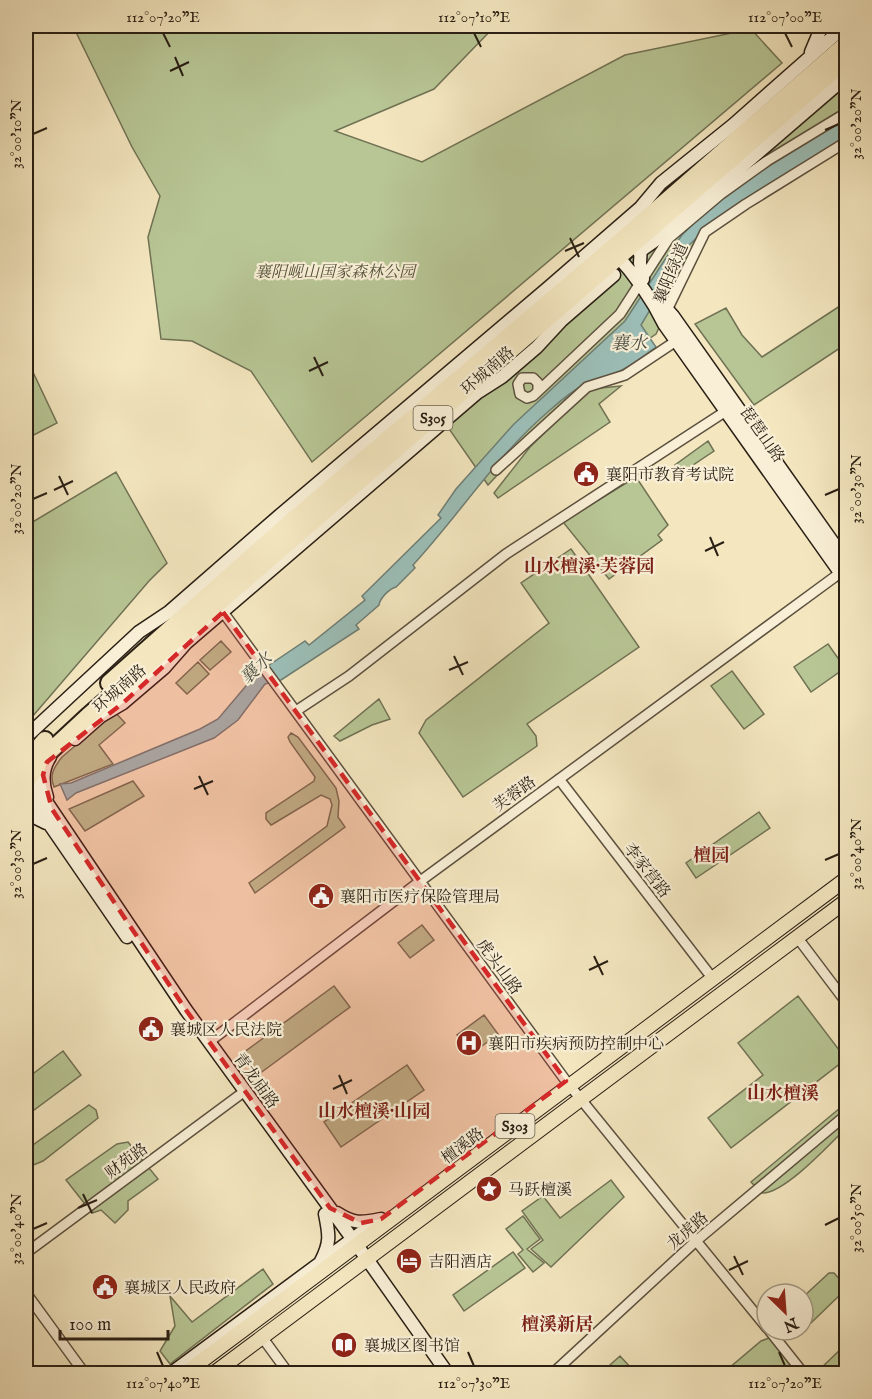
<svg xmlns="http://www.w3.org/2000/svg" width="872" height="1399" font-family="'IM FELL English','Noto Serif SC',serif">
<rect width="100%" height="100%" fill="#f4e7c0"/>
<filter id="stains"><feTurbulence type="fractalNoise" baseFrequency=".00333" numOctaves="4"/><feColorMatrix values="0 0 0 0 .2 0 0 0 0 .09 0 0 0 0 .02 0 0 0 .5 -.17"/></filter>
<radialGradient id="worn" r=".72"><stop offset=".6" stop-color="#630" stop-opacity="0"/><stop offset="1" stop-color="#630" stop-opacity=".3"/></radialGradient>
<path fill="#b8c695" stroke="#707254" stroke-width="1.5" d="M73,26h422l-61,63 -99,42 87,31 203,-107 126,-26 31,34 -470,399 -61,-91 -59,-30 -31,-2 -13,-102 12,-41 -28,-49z
M846,60v88l-141,84 -49,102 -73,50 -95,101 -50,-72z
M846,302v42l-92,61 -59,-81 31,-16 16,27 20,22z
M32,370l25,53 -31,16v-64z
M621,386l-22,18 11,18 -112,76 -4,-5 36,-46 60,-58z
M708,441l6,10 -33,22 -6,-8z
M116,472l51,91 -18,18 -123,143v-198z
M636,477l32,48 -10,10 4,5 -53,39 -46,-57z
M571,549l68,98 -112,77 9,12 1,10 -74,51 -44,-64 7,-13 123,-97 -28,-40z
M221,641l10,11 -21,18 -10,-10z
M828,644l17,24 -34,24 -17,-25z
M198,662l11,12 -22,20 -11,-11z
M732,671l32,43 -20,15 -33,-43z
M379,699l11,20 -18,6 -32,16 -6,-5z
M115,712l10,11 -26,22 14,19 -59,23c-5,-12 0,-20 8,-30z
M291,733l7,4 38,51 3,13 -1,16 7,10 -90,66 -6,-10 78,-57 5,-21 -2,-6 -9,-4 -48,29 -2,1 -5,-6v-6l48,-32 1,-4 -25,-35 -2,-5z
M133,781l11,15 -59,35 -16,-22z
M759,812l11,16 -74,50 -10,-15z
M422,925l12,15 -24,18 -12,-15z
M334,986l16,21 -91,67 -16,-21z
M798,996l48,63 -115,89 -23,-30 55,-43 -25,-32z
M484,1015l14,19 -27,20 -14,-19z
M63,1051l18,24 -55,41v-37z
M407,1065l17,25 -83,57 -17,-25z
M846,1103v25c-16,16 -62,66 -84,65l-11,-11z
M89,1105l7,5 2,8 -55,43 -17,7v-18z
M128,1142l30,37 -30,22v9l-13,13 -14,-13 -9,3 -26,-33 51,-36z
M611,1180l13,17 -73,70 -20,-18 12,-9 -21,-29 21,-15 17,22z
M523,1216l17,23 -13,10 17,14 -11,9 -15,-18 5,-4 -17,-21z
M513,1252l12,16 -61,43 -11,-16z
M263,1269l10,15 -103,80 -10,-13 15,-25 -5,-30 22,26z
M829,1273h5l10,11v7l-33,32 -7,-1 -1,-25z
M769,1338l30,35 -77,1 39,-33z
M846,1344v29h-30z
M620,1356l12,13 -5,4h-26z"/>
<path fill="#9cbfb8" stroke="#6e7f76" stroke-width="1.5" d="M846,117v22l-142,92 -16,15 -47,79 15,22c-11,8 -22,17 -34,23 -11,6 -24,8 -35,13 -13,7 -26,17 -37,27 -53,45 -90,104 -137,155l2,3 -19,19c-7,2 -16,11 -17,18l-23,20 3,4 -78,51 -16,4 -27,36 -24,18 -138,55 -9,7 -7,-16 11,-1 55,-23 74,-31 18,-10 38,-45 49,-33 4,4 56,-45 -3,-4 79,-78 -3,-3 18,-26 58,-65 111,-103 39,-60 18,-26 17,-17 34,-30z"/>
<g fill="none" stroke-linecap="round" stroke-linejoin="round">
<g stroke="#5c513f" stroke-width="12">
<path id="street" d="M668,314l-1,-4 38,-78 41,-28 100,-62
M538,390v-7l-5,-5h-11l-4,6 2,10 7,4 6,-2 87,-82 49,-76 52,-44 46,-33 79,-48
M496,470l91,-83 38,-12 51,-34 -1,-5
M223,612l343,469 201,247
M296,711l53,-35 157,-122 220,-143
M559,779l154,200
M797,937l49,65
M209,1042l210,-160 421,-309
M26,1253l219,-162
M26,1293l59,81
M769,1330l35,44
M262,1337l27,37
M552,1374l144,-133 150,-126"/>
</g>
<g stroke="#291f14" stroke-width="15">
<path id="secondary" d="M811,52l11,-26
M641,245l-1,18 3,16
M614,252c20,22 37,45 50,72l182,257
M639,252l21,-15 186,-160
M656,297l17,19 173,245
M26,737l113,-105 30,-20 110,-96 270,-229 91,-79 21,-25 72,-58 112,-99
M75,739l26,-23 22,-13 41,-35 22,-25 291,-250 25,-16 35,-30 25,-27 52,-45
M27,773l159,237 181,249 81,115
M26,790l101,147
M47,797c-5,-14 -5,-28 3,-40
M26,813l20,10
M337,1213c17,11 24,10 44,6
M321,1261c10,-19 8,-27 4,-47
M170,1374l196,-145"/>
</g>
<g stroke="#291f14" stroke-width="16">
<path id="primary" d="M184,1374l662,-495
M213,1374l633,-473"/>
</g>
<g stroke="#291f14" stroke-width="20">
<path id="highway" d="M109,683l179,-159 330,-281 228,-199
M26,762l19,-22
M26,782l19,-26 43,-40 758,-656"/>
</g>
<use href="#street" stroke="#f8efd6" stroke-width="9"/>
<use href="#secondary" stroke="#f8efd6" stroke-width="12"/>
<use href="#primary" stroke="#f4e7c0" stroke-width="14"/>
<use href="#highway" stroke="#f4e7c0" stroke-width="16"/>
</g>
<path fill="#d62828" fill-opacity="0.2" stroke="#d62828" stroke-width="4.5" stroke-dasharray="12 8" stroke-linejoin="round" d="M223,612l343,469 -185,138 -20,4 -31,-15 -144,-198 -134,-201 -9,-34 4,-13 76,-59z"/>
<path fill="none" stroke="#291f14" stroke-width="2" d="M163,33l7,14M474,33l7,14M785,33l7,14M175,57l8,19M170,71l19,-9M825,130l14,-6M33,134l14,-6M570,238l9,19M565,251l19,-8M314,357l9,19M309,371l19,-9M59,476l9,19M54,490l19,-9M825,495l14,-6M33,499l14,-6M710,537l8,19M705,551l19,-9M454,656l9,19M449,670l19,-8M199,776l9,19M194,789l19,-8M825,860l14,-6M33,864l14,-6M594,956l9,19M589,970l19,-9M339,1075l8,19M333,1089l19,-9M83,1194l9,19M78,1208l19,-8M825,1225l14,-7M33,1229l14,-6M734,1256l9,19M729,1270l19,-9M157,1352l6,14M468,1352l6,14M779,1352l6,14"/>
<defs>
<g id="civic-disc" transform="scale(1.35)"><circle r="9.5" fill="#8f2418" stroke="#f8efd6"/><path d="M-.6-6.5H3V-4.5H.6V-3L4-1V1h2V6H-6V1h2V-1L-.6-3ZM-1.2 2.5V6h2.4V2.5Z" fill="#fff"/></g>
<g id="hospital-disc" transform="scale(1.35)"><circle r="9.5" fill="#8f2418" stroke="#f8efd6"/><path d="M-5-5h3v3.5h4V-5h3V5h-3V1.5h-4V5h-3Z" fill="#fff"/></g>
<g id="sight-disc" transform="scale(1.35)"><circle r="9.5" fill="#8f2418" stroke="#f8efd6"/><path d="M0-6L1.8-2.2L6-1.7L2.9 1.2L3.7 5.4L0 3.3L-3.7 5.4L-2.9 1.2L-6-1.7L-1.8-2.2Z" fill="#fff"/></g>
<g id="hotel-disc" transform="scale(1.35)"><circle r="9.5" fill="#8f2418" stroke="#f8efd6"/><path d="M-6-4.5h1.5V1H6V5H4.5V3h-9V5H-6ZM-4 0a1.8 1.8 0 1 1 3.6 0ZM.5 0V-2.5h3Q6-2.5 6 0Z" fill="#fff"/></g>
<g id="library-disc" transform="scale(1.35)"><circle r="9.5" fill="#8f2418" stroke="#f8efd6"/><path d="M-6-4Q-3-5.5-.7-3.5V5Q-3 3-6 4ZM6-4Q3-5.5 .7-3.5V5Q3 3 6 4Z" fill="#fff"/></g>
</defs>
<g fill-rule="evenodd">
<use href="#civic-disc" x="586" y="474"/>
<use href="#civic-disc" x="321" y="896"/>
<use href="#civic-disc" x="151" y="1029"/>
<use href="#hospital-disc" x="469" y="1043"/>
<use href="#sight-disc" x="489" y="1189"/>
<use href="#hotel-disc" x="409" y="1261"/>
<use href="#civic-disc" x="105" y="1287"/>
<use href="#library-disc" x="344" y="1345"/>
</g>
<g text-anchor="middle" stroke-width="4.5" stroke-linejoin="round" paint-order="stroke">
<g fill="#f8efd6" stroke="#675d4e" stroke-width="1.5">
<rect x="413.5" y="406" width="39" height="24" rx="4.5"/>
<rect x="495.5" y="1114" width="39" height="24" rx="4.5"/>
</g>
<g font-size="15" font-weight="bold" fill="#291f14">
<text x="433" y="423">S305</text>
<text x="515" y="1131">S303</text>
</g>
<g font-size="16" font-style="italic" fill="#54513b" stroke="#f8efd6">
<text x="335" y="277">襄阳岘山国家森林公园</text>
</g>
<g font-size="16" fill="#291f14" stroke="#f8efd6">
<text transform="translate(670 273) rotate(-67)" y="6">襄阳绿道</text>
<text transform="translate(487 370) rotate(-41)" y="6">环城南路</text>
<text transform="translate(763 434) rotate(55)" y="6">琵琶山路</text>
<text transform="translate(119 688) rotate(-41)" y="6">环城南路</text>
<text transform="translate(514 793) rotate(-36)" y="6">芙蓉路</text>
<text transform="translate(648 870) rotate(52)" y="6">李家营路</text>
<text transform="translate(500 966) rotate(54)" y="6">虎头山路</text>
<text transform="translate(257 1080) rotate(54)" y="6">青龙庙路</text>
<text transform="translate(462 1145) rotate(-37)" y="6">檀溪路</text>
<text transform="translate(126 1160) rotate(-36)" y="6">财苑路</text>
<text transform="translate(687 1230) rotate(-41)" y="6">龙虎路</text>
</g>
<g font-size="16" fill="#291f14" stroke="#f8efd6" text-anchor="start">
<text x="606" y="480">襄阳市教育考试院</text>
<text x="340" y="902">襄阳市医疗保险管理局</text>
<text x="170" y="1035">襄城区人民法院</text>
<text x="488" y="1049">襄阳市疾病预防控制中心</text>
<text x="508" y="1195">马跃檀溪</text>
<text x="428" y="1267">吉阳酒店</text>
<text x="124" y="1293">襄城区人民政府</text>
<text x="364" y="1351">襄城区图书馆</text>
</g>
<g font-size="18" font-style="italic" fill="#4c4f45" stroke="#f8efd6">
<text x="629" y="349">襄水</text>
<text transform="translate(256 668) rotate(-43)" y="6">襄水</text>
</g>
<g font-size="18" font-weight="bold" fill="#7a1f14" stroke="#f8efd6">
<text x="589" y="572">山水檀溪·芙蓉园</text>
<text x="711" y="861">檀园</text>
<text x="783" y="1099">山水檀溪</text>
<text x="374" y="1117">山水檀溪·山园</text>
<text x="557" y="1330">檀溪新居</text>
</g>
</g>
<rect width="872" height="1399" fill="none" stroke="#f4e7c0" stroke-width="66"/>
<g transform="translate(785 1312) rotate(155)"><circle r="28" fill="#f8efd6" stroke="#a59c88" stroke-width="1.5"/>
<path d="M0-4.5L10 22L0 15L-10 22Z" fill="#8f2418"/>
<text y="-9" font-size="16" font-weight="bold" text-anchor="middle" fill="#291f14">N</text>
</g>
<path d="M60 1330v9h108v-9" fill="none" stroke="#291f14" stroke-width="3"/>
<text x="69" y="1330" font-size="18" fill="#291f14" stroke="#f8efd6" stroke-width="4.5" paint-order="stroke">100 m</text>
<rect x="33" y="33" width="806" height="1333" fill="none" stroke="#291f14" stroke-width="2"/>
<g font-size="15" text-anchor="middle" fill="#291f14">
<text x="163" y="22">112°07'20"E</text>
<text x="474" y="22">112°07'10"E</text>
<text x="785" y="22">112°07'00"E</text>
<text transform="translate(856 124) rotate(-90)" y="5">32°00'20"N</text>
<text transform="translate(16 134) rotate(-90)" y="5">32°00'10"N</text>
<text transform="translate(856 489) rotate(-90)" y="5">32°00'30"N</text>
<text transform="translate(16 499) rotate(-90)" y="5">32°00'20"N</text>
<text transform="translate(856 854) rotate(-90)" y="5">32°00'40"N</text>
<text transform="translate(16 864) rotate(-90)" y="5">32°00'30"N</text>
<text transform="translate(856 1218) rotate(-90)" y="5">32°00'50"N</text>
<text transform="translate(16 1229) rotate(-90)" y="5">32°00'40"N</text>
<text x="163" y="1388">112°07'40"E</text>
<text x="474" y="1388">112°07'30"E</text>
<text x="785" y="1388">112°07'20"E</text>
</g>
<rect width="100%" height="100%" filter="url(#stains)"/>
<rect width="100%" height="100%" fill="url(#worn)"/>
</svg>
